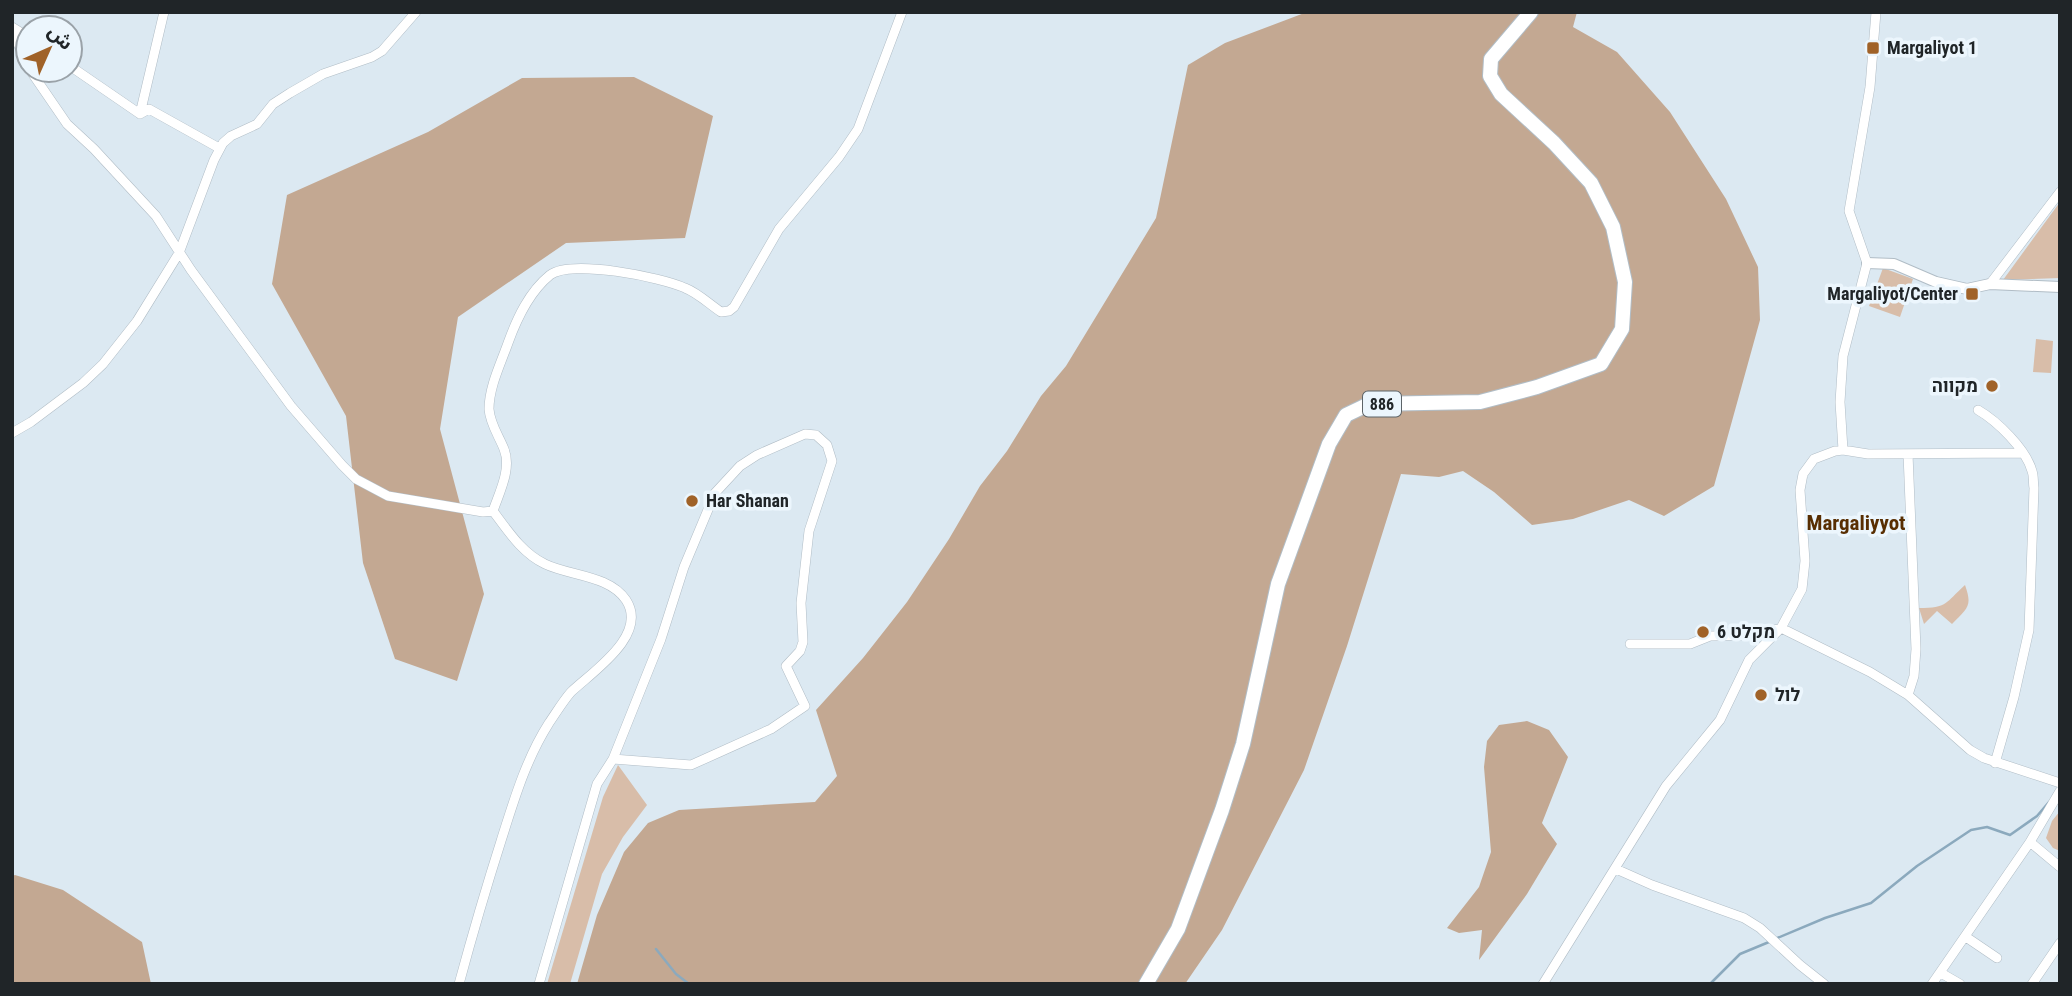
<svg xmlns="http://www.w3.org/2000/svg" width="2072" height="996" font-family="'Roboto Condensed','Noto Sans Arabic',Heebo,sans-serif">
<rect width="100%" height="100%" fill="#dce9f2"/>
<path fill="#d8bda9" d="M2060,202v76l-57,2z
M1883,268l30,11 -13,38 -31,-11z
M2036,339l17,2 -2,32 -18,-1z
M1965,585c8,22 2,23 -13,39l-15,-13 -13,13 -5,-16c29,0 26,-5 46,-23z
M618,765l29,40 -24,32 -21,37 -32,110h-23l56,-187z
M2060,811v40l-7,-3 -7,-10 6,-17z"/>
<path fill="#c3a892" d="M1307,12h270l-4,15 44,25 53,60 56,87 32,68 2,53 -46,166 -50,30 -35,-16 -56,19 -41,6 -38,-33 -31,-21 -24,6 -38,-3 -54,172 -43,124 -82,160 -37,54h-608l20,-69 27,-63 24,-29 31,-13 136,-8 22,-26 -21,-66 47,-52 44,-56 42,-63 31,-53 27,-35 34,-55 25,-30 90,-148 32,-153 37,-22z
M634,77l79,39 -28,122 -119,5 -108,74 -18,112 44,165 -27,87 -62,-22 -32,-96 -17,-147 -74,-132 15,-89 141,-63 94,-54z
M1527,721l22,9 19,27 -26,66 15,21 -30,50 -48,66 3,-30 -23,3 -12,-5 32,-41 12,-35 -7,-85 3,-26 12,-16z
M15,875l48,15 79,52 9,42h-139v-108z"/>
<g fill="none" stroke-linecap="round" stroke-linejoin="round">
<path stroke="#8ba9bd" stroke-width="2.5" d="M1775,939l50,-21 46,-15 46,-37 54,-36 16,-3 23,8 27,-19 12,-14
M656,949l20,25 13,10
M1710,984l30,-30 29,-12"/>
<g stroke="#b1bdc6" stroke-width="10">
<path id="minor" d="M12,27l16,10
M12,31l16,34
M70,66l70,48 9,-5 70,39
M30,70l37,54 27,25 62,67 35,54 100,136 51,59 14,14 32,17 95,16 10,-1
M140,114l24,-102
M1990,284l70,-92
M1978,410c19,11 48,39 54,61 2,5 1,12 2,17l-5,142 -15,67 -19,66
M12,433l19,-11 52,-39 20,-19 34,-43 42,-68 35,-93 9,-17 8,-7 26,-12 16,-20 17,-11 33,-19 49,-17 10,-6 34,-39
M805,434l11,1 11,10 5,16 -23,70 -8,72 2,39 -3,9 -14,15 19,40 -34,23 -80,36 -78,-6 48,-120 23,-72 31,-74 25,-27 17,-11z
M1843,450l-3,-48 3,-46 24,-93 -18,-52 21,-124 6,-75
M1630,644h60l20,-8 46,-1 25,-7 89,44 38,23 62,55 14,8 76,25
M1908,695l6,-19 2,-27 -8,-195
M2030,842l30,25
M1616,869l36,16 92,33 16,10 40,37 24,19
M1966,937l31,21
M1941,973l19,11
M459,984c13,-48 27,-96 42,-143 13,-41 25,-82 48,-118 7,-10 14,-22 22,-31 21,-20 78,-57 55,-92 -17,-25 -56,-24 -81,-36 -23,-11 -37,-33 -52,-53 6,-18 19,-42 11,-62 -5,-13 -14,-25 -15,-40 0,-22 12,-46 19,-66 9,-25 21,-51 42,-68 21,-16 111,2 135,13 13,5 24,16 36,24l8,-1 5,-4 45,-78 60,-72 19,-28 44,-117
M539,984l58,-200 16,-25
M1543,984l123,-198 54,-66 29,-60 32,-32 21,-39 3,-28 -5,-71 3,-16 11,-15 21,-8 8,-1 25,4 154,-1
M1932,984l98,-142 30,-51
M2032,984l28,-41"/>
</g>
<g stroke="#b1bdc6" stroke-width="12">
<path id="tertiary" d="M1867,263l27,1 42,18 31,7 23,-5 70,3"/>
</g>
<g stroke="#b1bdc6" stroke-width="16">
<path id="primary" d="M1146,984l32,-55 44,-119 21,-66 35,-160 51,-140 17,-29 23,-11 111,-2 57,-15 64,-23 21,-35 3,-47 -12,-55 -22,-44 -37,-40 -53,-49 -11,-18 1,-17 40,-47"/>
</g>
<use href="#minor" stroke="#fff" stroke-width="9"/>
<use href="#tertiary" stroke="#fff" stroke-width="10"/>
<use href="#primary" stroke="#fff" stroke-width="14"/>
</g>
<g fill="#a06228" stroke="#ecf6fd" stroke-width="2.5">
<rect x="1866" y="41" width="14" height="14" rx="3.5"/>
<rect x="1965" y="287" width="14" height="14" rx="3.5"/>
<circle cx="1992" cy="386" r="7"/>
<circle cx="692" cy="501" r="7"/>
<circle cx="1703" cy="632" r="7"/>
<circle cx="1761" cy="695" r="7"/>
</g>
<g text-anchor="middle" stroke-width="7" stroke-linejoin="round" paint-order="stroke">
<rect fill="#ecf6fd" stroke="#5d6468" stroke-width="2" x="1363" y="391.5" width="38" height="25" rx="5"/>
<g font-size="16" font-weight="bold" fill="#202528">
<text x="1382" y="410">886</text>
</g>
<g font-size="18" font-weight="bold" fill="#202528" stroke="#ecf6fd" text-anchor="start">
<text x="1887" y="54">Margaliyot 1</text>
<text x="1958" y="300" text-anchor="end">Margaliyot/Center</text>
<text x="1978" y="392" text-anchor="end">מקווה</text>
<text x="706" y="507">Har Shanan</text>
<text x="1717" y="638">מקלט 6</text>
<text x="1775" y="701">לול</text>
</g>
<g font-size="21" font-weight="bold" fill="#582e02" stroke="#ecf6fd">
<text x="1856" y="530">Margaliyyot</text>
</g>
</g>
<rect width="2072" height="996" fill="none" stroke="#202528" stroke-width="28"/>
<g transform="translate(49 49) rotate(45)"><circle r="33" fill="#ecf6fd" stroke="#9aa2a8" stroke-width="2"/>
<path d="M0-5L12 26L0 18L-12 26Z" fill="#a06228"/>
<text y="-10" font-size="19" font-weight="bold" text-anchor="middle" fill="#202528">ش</text>
</g>
</svg>
